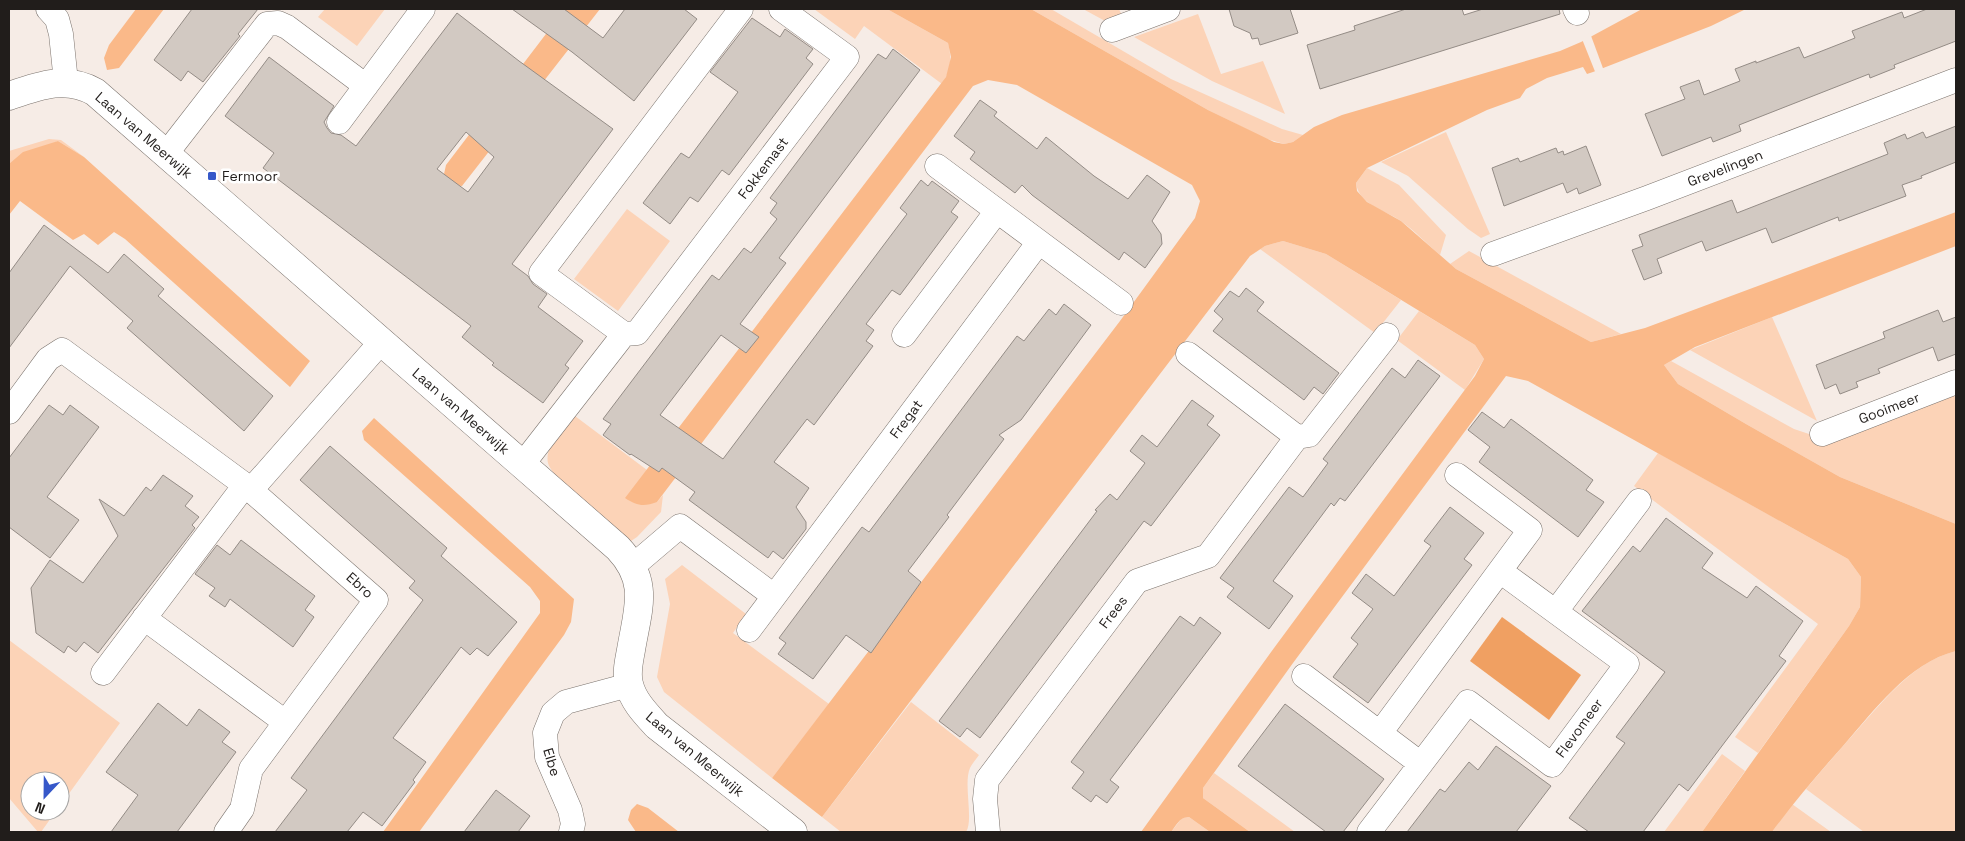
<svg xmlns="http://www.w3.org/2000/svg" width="1965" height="841" font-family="'Space Grotesk',sans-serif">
<rect width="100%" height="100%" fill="#f6ece6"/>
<path fill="#fcd3b7" d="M325,9h60l-28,37 -39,-29z
M814,9h73l61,34c4,15 3,28 -6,41l-78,-58 -9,13z
M1031,9h20l120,70 111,50 21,6 -10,7 -9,2 -20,-6 -56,-28z
M1083,9h36l3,7 -15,6z
M1198,14l23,60 42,-13 22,53 -73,-33 -78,-44z
M1446,132l44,102 -9,4 -13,-9 -60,-53 -27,-14z
M49,139l12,1 23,17 -26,-16 -49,23v-13z
M1367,168l32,17 47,50 -6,20c-13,-11 -25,-24 -39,-34 -16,-11 -42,-16 -45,-38z
M627,209l43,32 -52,70 -44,-32z
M1283,241l43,13 75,46 -26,33 -115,-84 5,-3z
M1469,251l152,83 -30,8 -135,-73 -6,-5z
M1419,311l56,34 9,14 -19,31 -68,-50z
M1772,317l45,104 -127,-71z
M1671,361l123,68 27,9 133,-43 2,4v125l-116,-47 -94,-53 -68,-40 -14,-19z
M575,416l72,54 -21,28 31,4 6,-7 -2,17 -24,25 -6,4 -75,-65c-3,-4 -7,-9 -8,-13 -4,-17 17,-35 27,-47z
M1658,453l190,106 13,18 -1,30 -11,19 -91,127 -23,-16 83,-113 -184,-138z
M682,565l64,49 -13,19 96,71 -57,74 -108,-86 -7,-15 13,-73 -5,-25z
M9,640l111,83 -60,83v-25h-30v30h26l-15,21h-3l-29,-34z
M1956,651v181h-92l-58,-43c17,-20 35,-41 53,-61 27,-30 56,-67 97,-77z
M911,702l68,53c-3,4 -7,9 -9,13 -7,16 4,52 -4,64h-125l-19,-15z
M1722,754l23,17 -43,61h-38z
M1214,773l81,59h-45l-47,-34v-10z
M1792,804l39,28h-59z
M1185,816l4,1 21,15h-39l11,-14z"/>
<path fill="#f0a062" d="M1502,617l79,58 -32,45 -79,-59z"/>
<path fill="#fab989" d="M136,9h28l-45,59 -12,2 -3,-12 5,-13z
M565,9h35l-138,177 -12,-1 -6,-11 2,-9z
M887,9h144l177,101 66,32 10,2 9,-2 21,-15 28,-12 218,-64 21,-9 61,-33h104l-35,17 -118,46 -6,2 -4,-7 -36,11 -21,11 -6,9 -33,12 -120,58 -11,15 1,8 10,11 34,19 55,48 135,73 54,-14 311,-116v34l-261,101 -31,18 14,19 68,40 94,53 116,47v127c-48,12 -82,60 -113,95 -25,28 -49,56 -71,86h-70l147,-206 11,-19 1,-30 -13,-18 -320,-178 -22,-5 -213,287 -90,125v10l47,34h-40l-21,-15c-9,-1 -13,9 -18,15h-30l133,-184 201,-272 9,-17 -9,-14 -149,-91 -43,-13 -18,5 -15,10 -428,561 -50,-39 348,-457 75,-103 5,-17 -8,-16 -175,-100 -29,-5 -15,6 -316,416c-13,5 -20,4 -32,-4l321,-421 5,-20 -3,-14z
M58,141l26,16 226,204 -20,26 -165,-148 -11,-7 -16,13 -14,-11 -11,6 -53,-39 -11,14v-51l14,-12z
M374,418l200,181 -3,23 -7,13 -145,197h-36l157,-219v-12l-10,-14 -166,-147 -2,-9z
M637,804l11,4 31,24h-43l-8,-12 3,-10z"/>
<path fill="#f6ece6" d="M1590,33l14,38 -8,3 -14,-35z"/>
<path fill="#d2c9c2" stroke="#948c86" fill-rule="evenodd" d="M192,9h66l-20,25 2,2 -37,46 -15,-11 -7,10 -27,-21z
M512,9h52l39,29 22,-29h59l13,10 -63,82 -62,-49z
M1229,9h61l8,24 -38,12 -2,-7 -6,1 -2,-6 -16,-7z
M1406,9h56l2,6 19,-6h76l1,5 -240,75 -13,-44 48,-15 -1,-4z
M1927,9h29v32l-62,24 1,3 -25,10 -1,-4 -130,51 2,6 -28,11 -2,-5 -49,19 -17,-42 40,-15 -5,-12 19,-7 5,15 36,-14 -5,-12 21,-8v2l43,-16 5,11 51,-20 -3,-7 50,-19 2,6z
M457,13l62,48 94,68 -101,135 16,12 5,8 14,10 -9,13 45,34 -18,24 4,3 -26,35 -51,-38 2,-2 -32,-26 9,-11 -208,-158 11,-15 -49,-37 44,-59 65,49 -10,16 3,6 4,5 10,2 15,11zM466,132l28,25 -26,35 -31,-23z
M752,18l28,19 5,-8 28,20 -7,9 7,6 -84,111 -7,-5 -24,32 -8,-5 -20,27 -27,-21 38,-50 8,5 49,-66 -28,-20z
M893,49l27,21 -141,188 7,5 -46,61 19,13 -13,16 -25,-18 -61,80 63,44 184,-245 -7,-6 21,-28 7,6 4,-5 27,20 -8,11 7,5 -49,66 -9,12 -8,-5 -26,34 8,6 -8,11 7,5 -59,79 -7,-6 -33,43 35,26 -13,19 10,15v7l-23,30 -10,-8 -5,7 -79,-58 6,-8 -33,-24 -3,4 -28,-18 -1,1 -27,-20 8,-11 -8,-5 109,-144 7,5 25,-32 7,5 26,-34 -7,-6 7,-10 -7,-5 108,-144 8,5z
M980,100l17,12 -3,4 43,33 9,-12 48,39 34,23 19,-24 23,17 -18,29 9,13 1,10 -17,24 -21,-16 -5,8 -87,-65 -10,-10 -7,8 -45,-34 5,-7 -21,-16z
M1956,126v36l-35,14 1,2 -20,7 4,11 -67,25 -1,-4 -66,26 -6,-15 -60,23 -4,-10 -45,18 5,14 -18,7 -12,-30 11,-4 -4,-11 93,-35 5,13 151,-59 -4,-11 21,-9 2,5 16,-7 3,6z
M1586,146l15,39 -22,9 -2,-6 -10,5 -4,-10 -59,23 -12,-38 26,-10 2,4 36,-14 2,5 5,-2 1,4z
M44,225l64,48 16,-19 40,35 -6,7 115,100 -29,35 -117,-103 6,-7 -63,-55 -61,82v-75z
M1246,288l18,14 -7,9 82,62 -16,21 -9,-7 -10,13 -91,-69 10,-12 -9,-8 16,-20 9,6z
M1064,304l27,21 -70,95 -22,15 5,4 -57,76 2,2 -41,54 13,11 -50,71 -25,-18 -33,44 -35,-25 8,-11 -7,-5 83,-111 7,5 148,-196 7,5 25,-32 7,6z
M1938,310l5,12 13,-5v37l-18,7 -5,-14 -55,22 2,4 -24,9 2,5 -18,7 -4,-10 -11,5 -9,-24 69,-27 -2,-6z
M1418,360l22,16 -95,125 -5,-3 -6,8 -3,-3 -58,78 20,15 -24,33 -42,-32 7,-9 -14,-10 69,-91 14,10 25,-34 -5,-4 69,-91 13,10z
M1192,400l22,16 -7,9 13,10 -69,91 -7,-5 -164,217 -13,-10 -7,9 -21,-16 158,-210 -2,-1 15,-16 7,6 28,-37 -15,-12 12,-16 15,12z
M49,405l14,10 7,-10 29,22 -52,70 32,23 -29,38 -41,-31v-69z
M1482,412l22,16 7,-9 82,61 -7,10 18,12 -26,35 -99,-75 11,-15 -22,-17z
M330,446l117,102 -6,8 76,66 -29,34 -11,-8 -7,7 -9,-8 -68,91 33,24 -13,18 2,2 -33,44 -19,-14 -16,20h-72l32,-42 -16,-12 132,-178 -14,-12 6,-7 -115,-101z
M163,475l30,21 -8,10 14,11 -7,8 3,3 -97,125 -14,-11 -8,10 -8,-6 -4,7 -28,-20 -5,-45 19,-28 33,23 35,-47 -19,-37 25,17 22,-29 5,4z
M1450,507l34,26 -20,26 8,6 -104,138 -35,-26 25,-33 -7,-6 22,-29 -21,-16 14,-19 28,22 37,-50 -7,-5z
M1666,518l47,35 -11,15 45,30 9,-12 47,35 -24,35 7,5 -98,130 -9,-7 -36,48h-54l-20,-14 56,-75 -9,-6 49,-65 -83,-61 51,-65 7,6z
M241,540l74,56 -10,14 9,7 -21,30 -63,-48 -5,8 -16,-11 6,-8 -20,-14 22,-29 13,10z
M1180,616l14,10 6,-9 21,16 -111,147 9,7 -12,16 -11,-8 -5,7 -19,-14 12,-16 -13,-10z
M158,703l29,23 12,-17 31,23 -8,10 14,10 -59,80h-66l27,-37 -32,-23z
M1285,704l99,75 -41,53h-17l-88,-66z
M1496,746l55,40 -35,46h-109l33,-43 5,3 24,-30 9,8z
M496,790l34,26 -12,16h-54z"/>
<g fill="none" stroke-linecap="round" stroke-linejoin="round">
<g stroke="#7c746e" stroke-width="25">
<path id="minor" d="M48,9l9,10 4,15 5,48
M741,9l-200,264 83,61 13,-1 210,-276 -66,-48
M1575,9l2,4
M1112,30l56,-21
M339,122l84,-113
M166,154l101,-130 11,-1 9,4 79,59
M937,166l184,137
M1493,254l154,-56 309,-118
M904,335l93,-124
M1188,354l109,83
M9,412l39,-53 14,-9 183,135 131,115 -125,169 -9,40 -16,23
M1822,434l134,-52
M522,465l102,-131
M251,490l130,-148
M633,566l47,-40 94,70
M1556,611l83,-110
M144,618l141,104
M749,630l290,-388
M103,673l142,-188
M1304,676l117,88
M1380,733l150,-203 -73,-55
M571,832l2,-8 -3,-14 -23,-53 -2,-24 8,-20 13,-11 63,-17
M988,832l-3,-33 2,-19 150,-199 71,-25 89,-119 12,-2 78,-100
M1369,832l99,-130 84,63 75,-101 -127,-93"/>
</g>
<g stroke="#7c746e" stroke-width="29">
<path id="tertiary" d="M9,96c29,-10 57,-21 86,-4l523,456c32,34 20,60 13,102 -2,11 -5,23 -2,34 4,17 17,30 28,42l136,106"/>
</g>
<use href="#minor" stroke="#fff" stroke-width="24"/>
<use href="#tertiary" stroke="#fff" stroke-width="28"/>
</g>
<rect fill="#3658c9" stroke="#fff" stroke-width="2" x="207" y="171" width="10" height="10" rx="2.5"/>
<g text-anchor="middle" stroke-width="5" stroke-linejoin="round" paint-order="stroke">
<g font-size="14" fill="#211d1b" stroke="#fff">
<text transform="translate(144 135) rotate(41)" y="5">Laan van Meerwijk</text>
<text transform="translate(763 168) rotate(-53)" y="5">Fokkemast</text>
<text transform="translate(1725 168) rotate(-21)" y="5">Grevelingen</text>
<text transform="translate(1889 408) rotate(-21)" y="5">Gooimeer</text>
<text transform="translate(461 411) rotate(41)" y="5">Laan van Meerwijk</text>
<text transform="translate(906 419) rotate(-53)" y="5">Fregat</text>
<text transform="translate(360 585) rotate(42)" y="5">Ebro</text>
<text transform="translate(1113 612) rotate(-53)" y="5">Frees</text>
<text transform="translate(1579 728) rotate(-54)" y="5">Flevomeer</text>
<text transform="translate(695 754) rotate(40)" y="5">Laan van Meerwijk</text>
<text transform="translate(552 762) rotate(73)" y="5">Elbe</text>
</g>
<g font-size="14" fill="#211d1b" stroke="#fff" text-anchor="start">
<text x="222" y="181">Fermoor</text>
</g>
</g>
<rect width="1965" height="841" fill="none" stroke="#211d1b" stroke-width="20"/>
<g transform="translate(45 796) rotate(202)"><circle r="24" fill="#ffffff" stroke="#a6a5a4"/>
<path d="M0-4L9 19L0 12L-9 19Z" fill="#3658c9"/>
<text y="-8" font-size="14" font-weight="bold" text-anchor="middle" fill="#211d1b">N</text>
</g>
</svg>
